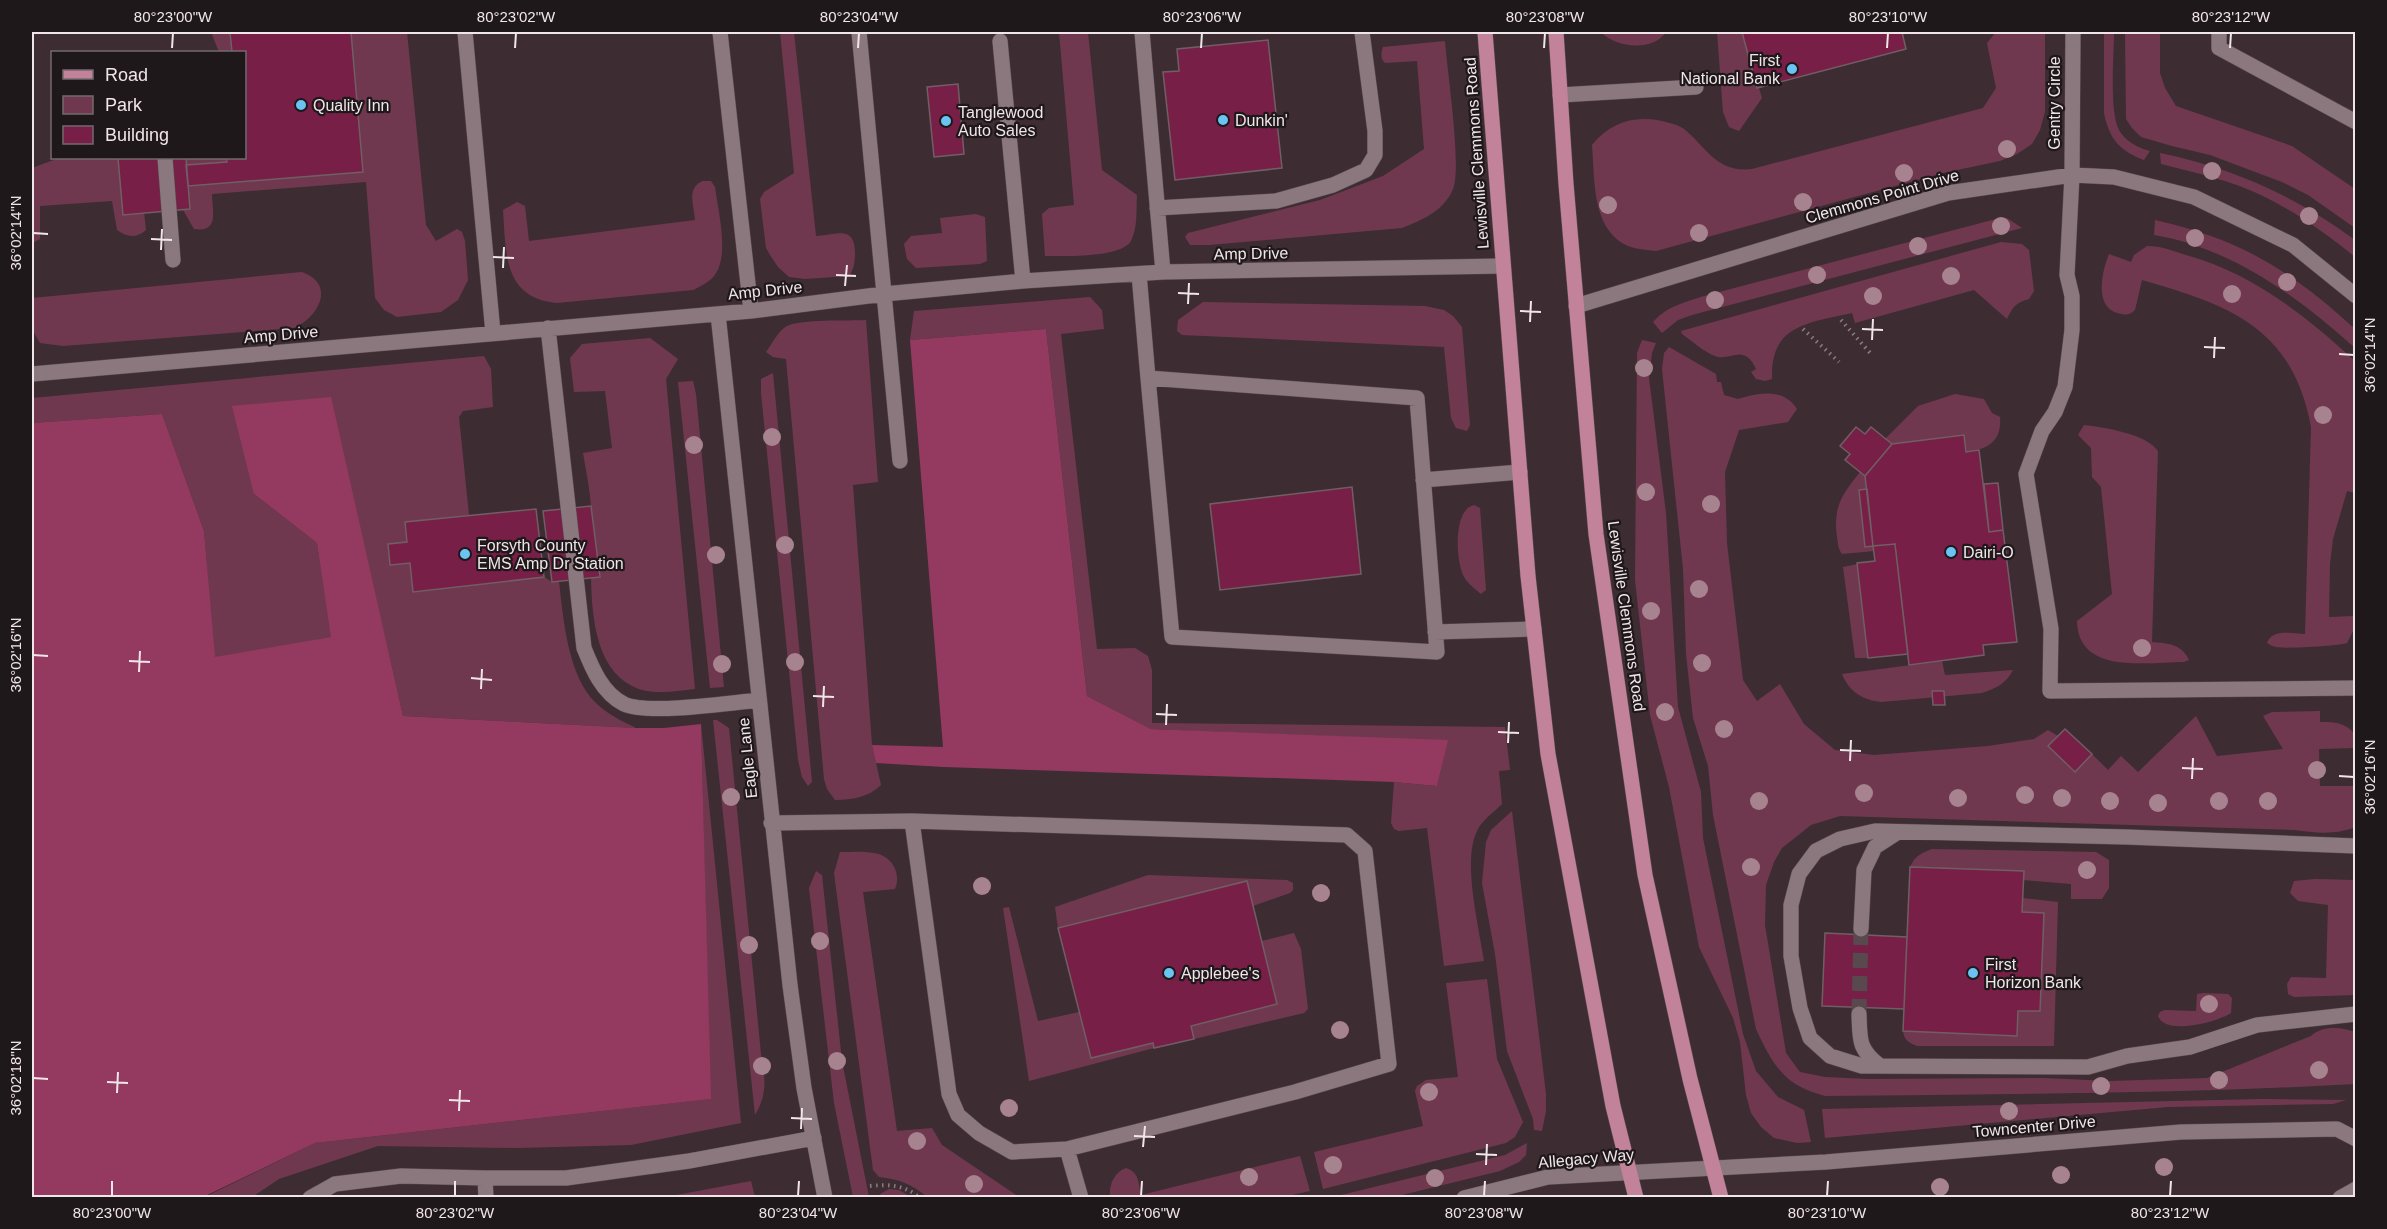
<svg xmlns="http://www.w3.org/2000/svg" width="2387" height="1229" font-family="Arial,sans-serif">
<rect width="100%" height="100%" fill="#3d2d33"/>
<path fill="#70384e" d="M211,32h19l2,20h-13z
M351,32h56l19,193 10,16 21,-12 5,3 3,9 3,39 -10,20 -17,12 -44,5 -13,-7 -9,-12 -9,-116 -154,12c0,16 8,39 -18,35l-11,-19 7,-1 -2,-23 175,-14z
M780,32h14l22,204c19,-1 39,-12 39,17 0,9 -1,16 -6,23l-44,3 -16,-2 -11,-10 -8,-12 -4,-7 -6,-49 4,-7 30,-19z
M1059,32h29l14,138 35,25c-1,15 1,32 -6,46 -10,17 -67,15 -86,15l-3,-42 7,-6 25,-3z
M1601,32h65c-13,20 -50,16 -65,0z
M1717,32h25l20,66 -23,33 -10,-4 -6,-15z
M1996,32h49v80l-5,18 -8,14 -15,10 -17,7 -57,12 -287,78c-9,-1 -20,-2 -28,-5 -37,-17 -33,-67 -36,-101 17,-21 39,-29 65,-25 9,2 20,4 27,9 24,20 33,44 68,40l231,-61 13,-20 -9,-45z
M2104,32h10c0,23 -5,79 5,98 6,11 19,18 31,21l-6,9c-24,-9 -35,-21 -40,-47z
M2125,32h35v41l5,15 11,18 116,40 63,43v39l-47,-33 -26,-13 -72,-27 -38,-9 -31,-9 -9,-9 -6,-9z
M1445,41c2,29 17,127 8,148 -9,22 -31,31 -51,39l-193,17h-19l-5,-8 3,-4 132,-33 63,-24 41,-27 -7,-88 -32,2c-5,-5 -4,-9 -2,-16z
M2160,153c73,15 135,43 195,87v17c-28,-23 -59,-45 -92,-61 -32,-16 -68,-23 -102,-32z
M59,158h79l8,72c-10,9 -19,7 -29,0l-5,-29 -72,5v33l-8,4v-75z
M186,158h40l1,4 -41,3z
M703,181h8l4,6c3,23 14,66 1,86 -4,8 -15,13 -23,17l-136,13c-54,-5 -51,-50 -54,-93l14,-8 8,4 4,35 166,-21c-1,-14 -9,-33 8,-39z
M976,214l9,3 2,44 -7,3 -64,4 -9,-9 -3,-15 7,-8 31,-3 -2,-15z
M2007,218l15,10 -330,87 -14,5 -16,13 -9,-11c14,-16 33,-20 51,-26l292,-77z
M2155,220c86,19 136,51 200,109v19c-57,-51 -123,-100 -201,-113z
M2001,242l21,2 7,6 5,41 -5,8c-14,4 -16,8 -22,20l-33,-29 -119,33 -3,-10c-43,10 -82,11 -80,66l-7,2 -9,-2 -5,-7 5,-3c-12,-27 -26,-7 -41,-13 -11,-4 -23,-15 -33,-22l-1,-3z
M2147,246c15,0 26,5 39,9 66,18 120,61 169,106v132l-8,-2 -14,48 -3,25 -1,53 26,-1v11l-8,16c-7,3 -64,6 -71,4 -4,-1 -6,-2 -9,-4 6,-15 25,-9 38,-9l6,-207c-18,-99 -81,-122 -169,-147l-7,30c-6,6 -10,5 -18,3 -23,-7 -15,-42 -8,-59l22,8 3,-7z
M302,272c34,12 17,45 -8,56l-231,18 -23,-3 -8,-14v-31z
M1090,297l12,13 2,19 -43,5 36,315 38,-1 13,8 4,14v53l353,4 5,43 -11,1 3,33c-8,8 -21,17 -25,27 -15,30 2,96 7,130l-40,5 -17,-138 -28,3 -5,-2 -3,-6 3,-41 43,4 10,-45 -296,-12 -64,-33 -41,-367 -136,11 4,-29z
M1203,302l222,4 19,4 9,6 9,11 8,98 -3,6 -11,-3 -5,-10 -7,-71 -262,-12 -5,-4 1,-11z
M866,320l12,162 -25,3 19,260 9,40c-12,12 -29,15 -46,15l-8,-11 -3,-10 -38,-420 -13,-2 -7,-5c6,-8 12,-21 21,-26 14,-7 61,-5 79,-6z
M650,338l28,21 -12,20 29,310c-21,2 -44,7 -63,-3 -54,-27 -38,-129 -41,-179 -1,-18 -5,-36 -8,-54l29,-5 -7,-57 -31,1 -4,-34 12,-14z
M1642,340l14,3 -4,10 -3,25 17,135 12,194 23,85 2,46 40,196 13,37 22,26 26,13 7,32 -14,1 -23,-5 -13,-11 -10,-14 -5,-18 -6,-53 -7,-24 -34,-71 -30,-160 -19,-72 -15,-135 2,-227z
M1669,347l47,27 1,8h4l3,13 14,4c20,-7 46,-11 59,10l-9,13 -49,8 -14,42 2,71 16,137 14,21 23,-17 24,40 31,26 39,5 114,-9 46,-7 14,-9 10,6 -10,10 26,26 18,-18 16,16 13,-14 17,16 58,-56 21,40 66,-7 -20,-33 9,-4 48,-1v11c15,0 24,0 35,12v14l-36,1 1,37h35v41c-19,8 -40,6 -60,3l-455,-14 -29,9 -29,23 -8,14 -8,23 -1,40 21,128 14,19 25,5 43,2 176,-1 65,3 98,-3 104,-42c11,-11 32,-9 44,-4v52c-176,10 -353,10 -530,12 -41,-10 -52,-31 -69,-67l-43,-214 -5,-49 -15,-48 -7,-64 -3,-85 -21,-200 2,-16z
M484,356l7,13 2,38 -30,4 -4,6 10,98 -64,7 2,20 -19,2 2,21 20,-2 3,29 131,-15 8,5 7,-1c4,37 9,96 37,122 11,11 26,18 40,25l-233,-12 -73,-319 -76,97 63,49 15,94 -118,21 -10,-127 -42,-117 -130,9v-25z
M773,373l39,409 -4,4 -6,-9 -4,-17 -37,-367v-14z
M693,381l3,13 28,293 -14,1 -32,-306z
M1955,394l29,5 8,14 8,4c2,24 -12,32 -34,35l-2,-16 -72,8 -7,-5 33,-33z
M2084,425c19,2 63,9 74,26l-6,191c15,1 30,2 37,18l-5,2c-38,0 -106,13 -107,-41l35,-27 -11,-107 -9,-10 -1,-29 -13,-13z
M1860,472l5,4 9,75 -32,3c-4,-5 -4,-11 -5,-17 -4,-31 5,-42 23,-65z
M1474,505l6,3 6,82 -5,4c-5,-4 -11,-9 -15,-14 -10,-13 -12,-57 0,-70 2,-3 5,-4 8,-5z
M1858,564l10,94h-13l-12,-91z
M1942,661l3,14 68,-5c-7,14 -17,18 -31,23l-101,9c-18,-2 -32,-10 -39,-28z
M713,720h4l12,8 32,326c4,24 7,39 -6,61z
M701,724l40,399 -110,22 -113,3 -140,-2 -99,33 -27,18 -49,1 112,-55 395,-44z
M1512,811l34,283v17l-4,20 -8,-1 -1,-11 -26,-68 -12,-97 -13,-71 4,-41 5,-12z
M1932,849l164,3 13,8v28l-7,11h-31v-15l-48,-4v-9l-113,-4c5,-11 11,-14 22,-18z
M840,852c11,0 23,-1 34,1 17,2 28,20 21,36l-32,3 34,239 35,-3 10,17 77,52h-92c-15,-13 -28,-18 -48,-20l-6,-7 -39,-297z
M816,871l6,4 20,186 27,136h-16l-19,-94 -25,-215z
M1148,875l139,5 6,3v7l-3,3 -37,13 -6,-25 -189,47 -3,-21z
M2315,879l40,1v115l-61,2 -6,-3 -1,-10 4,-7 35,1 2,-73 -30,-4 -8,-8 4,-12z
M2022,898l36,4 -4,144h-137c-8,-3 -13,-6 -14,-15l114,5 1,-25 25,-98 -21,-1z
M1009,907l29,114 41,-9 12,46 62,-15 1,5 -125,33 -26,-173z
M1294,933l7,16 7,60 -4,4 -110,26 -3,-13 86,-22 -15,-63z
M1487,979l10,80 26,63 -8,15 -9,6 -183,46 -9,-37 109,-26 -8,-35 2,-5 9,-6 32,-3 -12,-94z
M2203,993l25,1 4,4 -1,15c-13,9 -66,23 -73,3l2,-4 5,-2 31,1 1,-17z
M2261,1099l85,1 -13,4 -165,3 -343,31 -3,-29z
M1527,1143l-1,12 -7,7 -19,9 -106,26h-61l172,-42z
M1300,1156l10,35 -27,6h-173c-1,-12 4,-25 16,-29 14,5 12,15 15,27z
M751,1181l4,16h-89z
M889,1189l10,1 12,7h-30l-1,-3z"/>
<path fill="#943a60" d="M1046,329l41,367 64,33 297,11 -11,46 -43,-4 -450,-15 -68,-4 -4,-18 71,2 -33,-407z
M331,397l72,319 233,12h28l37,-4 10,375 -396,44 -112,54h-171v-774l130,-9 42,117 11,126 116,-20 -14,-94 -63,-49 -22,-88z"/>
<path fill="#771f47" stroke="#715e64" stroke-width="1.5" d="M230,32h121l12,140 -175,14 -2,-21 41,-3 -1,-4h18v-106h-12z
M1742,32h160l4,17 -149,39z
M1268,40l14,128 -107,12 -12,-108 16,-1 -2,-22z
M958,84l6,70 -30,3 -7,-70z
M118,158h68l4,51 -67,6z
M1856,427l9,7 6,-7 21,17 -27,32 -20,-16 5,-6 -10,-8z
M1964,435l2,17 13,-2 10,82 14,-2 14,112 -34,3 1,10 -75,10 -14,-121 -22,2 -8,-70 27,-32z
M1998,483l5,47 -14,2 -5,-48z
M1352,487l9,87 -141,16 -10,-86z
M1867,489l6,57 -8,1 -6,-57z
M591,506l9,71 -48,5 -9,-71z
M536,509l8,68 -131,15 -3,-29 -20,2 -2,-21 19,-2 -2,-20z
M1895,544l13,110 -40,4 -11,-95 18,-2 -2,-15z
M1932,691h12l1,14h-12z
M2065,729l27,25 -17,18 -27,-26z
M1910,867l114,4 -2,41 22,1 -4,98h-22l-1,25 -114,-5z
M1247,881l30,123 -86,22 3,13 -40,9 -1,-5 -62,15 -33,-130z
M1825,933l82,4 -3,72 -82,-3z"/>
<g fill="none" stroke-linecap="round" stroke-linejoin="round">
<path stroke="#58494e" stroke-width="15" stroke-dasharray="15 8" stroke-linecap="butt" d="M1859,1014l2,-85"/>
<g stroke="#594b51" stroke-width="16">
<path id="minor" d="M465,32l28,301
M720,32l31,279
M859,32l41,429
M1142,32l21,240
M2073,32l-1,143 -5,100 5,21v34l-7,57 -10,25 -13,19 -16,43 25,155 -1,62 306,-3
M2219,32v16l137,74
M1000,41l23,240
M1560,95l136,-8
M165,158l8,102
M1157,208l119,-7 57,-16 33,-15 9,-15v-24l-13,-99
M1139,274l9,104
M1576,306l372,-113 124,-18 42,2 80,20 99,48 63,51
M718,314l72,671 14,103 21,110
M548,328l36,320c8,20 18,45 40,56 24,11 106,-1 135,-4
M32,374l719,-63 133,-17 139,-13 140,-9 340,-6
M1148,378l269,20 20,254 -265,-15z
M1423,480l97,-8
M1435,632l99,-3
M912,821l435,14 18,16 24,213 -94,28 -228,57
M771,823l141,-2 37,273 9,21 21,18 33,19 55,-3 14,49
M2356,846l-229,-9 -252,-6 -35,8 -24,12 -17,23 -8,31v51l9,52 10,30 20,18 32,10 226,1 39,-11 63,-9 67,-22 99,-11
M1861,929l3,-59 11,-23 23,-15
M1859,1014c1,26 -1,35 21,52
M310,1198l25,-14 66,-8 84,2
M486,1198l-1,-20h81l123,-17 125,-23
M1464,1198l84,-21 278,-15 355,-30 156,-3 19,10
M2340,1198l16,-9"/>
</g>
<g stroke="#594b51" stroke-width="16">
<path id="major" d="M1485,32l43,544 20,178 65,352 23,92
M1556,32l10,152 30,350 49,341 45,204 31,119"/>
</g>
<path stroke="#8a7c81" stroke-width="4" stroke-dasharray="1.5 4.5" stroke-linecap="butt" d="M1841,320l31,35
M1803,329l36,33
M870,1186c19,-2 35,-1 50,12"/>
<use href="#minor" stroke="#8b787e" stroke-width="15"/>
<use href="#major" stroke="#c28299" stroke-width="15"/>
</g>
<g fill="#a7838f">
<circle cx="2007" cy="149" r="9"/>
<circle cx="2212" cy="171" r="9"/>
<circle cx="1904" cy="173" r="9"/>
<circle cx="1803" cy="202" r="9"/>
<circle cx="1608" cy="205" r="9"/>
<circle cx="2309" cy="216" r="9"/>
<circle cx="2001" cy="226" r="9"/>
<circle cx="1699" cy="233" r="9"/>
<circle cx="2195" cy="238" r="9"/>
<circle cx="1918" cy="246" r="9"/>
<circle cx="1817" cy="275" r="9"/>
<circle cx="1951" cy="276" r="9"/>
<circle cx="2287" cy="282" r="9"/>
<circle cx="2232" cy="294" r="9"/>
<circle cx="1873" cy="296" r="9"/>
<circle cx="1715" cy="300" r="9"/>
<circle cx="1644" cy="368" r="9"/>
<circle cx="2323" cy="415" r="9"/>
<circle cx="772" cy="437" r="9"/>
<circle cx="694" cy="445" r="9"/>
<circle cx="1646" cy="492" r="9"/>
<circle cx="1711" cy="504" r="9"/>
<circle cx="785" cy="545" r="9"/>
<circle cx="716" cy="555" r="9"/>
<circle cx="1699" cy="589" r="9"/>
<circle cx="1651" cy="611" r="9"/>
<circle cx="2142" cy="648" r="9"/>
<circle cx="795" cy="662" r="9"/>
<circle cx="1702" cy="663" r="9"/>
<circle cx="722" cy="664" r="9"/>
<circle cx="1665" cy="712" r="9"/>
<circle cx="1724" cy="729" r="9"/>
<circle cx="2317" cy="770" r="9"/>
<circle cx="1864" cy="793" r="9"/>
<circle cx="2025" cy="795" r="9"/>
<circle cx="731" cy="797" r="9"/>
<circle cx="1958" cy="798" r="9"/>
<circle cx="2062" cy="798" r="9"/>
<circle cx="1759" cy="801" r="9"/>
<circle cx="2110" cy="801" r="9"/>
<circle cx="2219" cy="801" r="9"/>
<circle cx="2268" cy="801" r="9"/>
<circle cx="2158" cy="803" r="9"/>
<circle cx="1751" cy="867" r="9"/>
<circle cx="2087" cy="870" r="9"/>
<circle cx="982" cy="886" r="9"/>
<circle cx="1321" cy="893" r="9"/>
<circle cx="820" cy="941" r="9"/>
<circle cx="749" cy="945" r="9"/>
<circle cx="2209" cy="1004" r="9"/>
<circle cx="1340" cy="1030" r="9"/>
<circle cx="837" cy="1061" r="9"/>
<circle cx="762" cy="1066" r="9"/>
<circle cx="2319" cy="1070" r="9"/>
<circle cx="2219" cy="1080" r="9"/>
<circle cx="2101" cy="1086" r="9"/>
<circle cx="1429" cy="1092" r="9"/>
<circle cx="1009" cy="1108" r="9"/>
<circle cx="2009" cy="1111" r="9"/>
<circle cx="917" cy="1141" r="9"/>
<circle cx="1333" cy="1165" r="9"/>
<circle cx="2164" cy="1167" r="9"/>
<circle cx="2061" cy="1175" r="9"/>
<circle cx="1249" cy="1177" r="9"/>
<circle cx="1435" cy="1178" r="9"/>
<circle cx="974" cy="1184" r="9"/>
<circle cx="1940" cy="1187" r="9"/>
</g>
<path fill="none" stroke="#f0e5e9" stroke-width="2" d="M172,48l1,-15M515,48l1,-15M858,48l1,-15M1201,48l1,-15M1544,48l1,-15M1887,48l1,-15M2230,48l1,-15M33,233l15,1M151,239l21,1M161,250l1,-21M493,257l21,1M503,268l1,-21M836,275l20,1M845,286l2,-21M1178,293l21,1M1188,304l1,-21M1520,311l21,1M1530,322l1,-21M1862,329l21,1M1872,340l1,-21M2204,347l21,1M2339,354l15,1M2214,358l1,-21M33,655l15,1M129,661l21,1M139,672l1,-21M471,678l21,2M481,689l1,-20M813,696l21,1M823,707l1,-21M1156,714l21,1M1166,725l1,-21M1498,732l21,1M1508,743l1,-21M1840,750l21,1M1850,761l1,-21M2182,768l21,1M2339,776l15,1M2192,779l1,-21M33,1078l15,1M107,1082l21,1M117,1093l1,-21M449,1100l21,1M459,1111l1,-21M791,1118l21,1M801,1129l1,-21M1134,1136l21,1M1143,1147l2,-21M1476,1154l21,1M1486,1165l1,-21M112,1196v-15M455,1196v-15M798,1196l1,-15M1141,1196l1,-15M1484,1196l1,-15M1827,1196l1,-15M2170,1196l1,-15"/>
<g fill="#6bc3f2" stroke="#1f181a" stroke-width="2">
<circle cx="1792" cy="69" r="6"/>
<circle cx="301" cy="105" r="6"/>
<circle cx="1223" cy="120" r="6"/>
<circle cx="946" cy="121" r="6"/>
<circle cx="1951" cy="552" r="6"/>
<circle cx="465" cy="554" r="6"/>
<circle cx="1169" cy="973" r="6"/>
<circle cx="1973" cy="973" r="6"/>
</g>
<g text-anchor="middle" stroke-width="4.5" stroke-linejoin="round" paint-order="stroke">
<g font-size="16" fill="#f0e5e9" stroke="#1f181a" text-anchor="start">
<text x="1780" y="66" text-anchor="end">First<tspan x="1780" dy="18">National Bank</tspan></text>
<text x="313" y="111">Quality Inn</text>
<text x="958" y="118">Tanglewood<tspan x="958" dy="18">Auto Sales</tspan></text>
<text x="1235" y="126">Dunkin'</text>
<text x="477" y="551">Forsyth County<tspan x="477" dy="18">EMS Amp Dr Station</tspan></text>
<text x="1963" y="558">Dairi-O</text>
<text x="1985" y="970">First<tspan x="1985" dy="18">Horizon Bank</tspan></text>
<text x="1181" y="979">Applebee's</text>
</g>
<g font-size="16" fill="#f0e5e9" stroke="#1f181a">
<text transform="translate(2054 103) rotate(-90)" y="6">Gentry Circle</text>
<text transform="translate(1476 153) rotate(-94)" y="6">Lewisville Clemmons Road</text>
<text transform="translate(1882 196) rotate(-16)" y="6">Clemmons Point Drive</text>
<text transform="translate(1251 253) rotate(-1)" y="6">Amp Drive</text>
<text transform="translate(765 290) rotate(-6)" y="6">Amp Drive</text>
<text transform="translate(281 334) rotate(-5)" y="6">Amp Drive</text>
<text transform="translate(1627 616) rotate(82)" y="6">Lewisville Clemmons Road</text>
<text transform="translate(747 758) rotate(-96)" y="6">Eagle Lane</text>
<text transform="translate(2034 1126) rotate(-5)" y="6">Towncenter Drive</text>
<text transform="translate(1586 1158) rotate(-5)" y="6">Allegacy Way</text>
</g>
</g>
<rect width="2387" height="1229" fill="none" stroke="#1f181a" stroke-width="66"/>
<rect x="51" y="51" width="195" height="108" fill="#1f181a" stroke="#736a6d" stroke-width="1.5"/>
<rect x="63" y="70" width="30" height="9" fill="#c28299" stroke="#736a6d" stroke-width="1.5"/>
<text x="105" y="81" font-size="18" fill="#f0e5e9">Road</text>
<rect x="63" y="96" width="30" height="18" fill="#70384e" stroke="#736a6d" stroke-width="1.5"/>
<text x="105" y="111" font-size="18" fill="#f0e5e9">Park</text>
<rect x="63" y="126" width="30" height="18" fill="#771f47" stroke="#736a6d" stroke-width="1.5"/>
<text x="105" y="141" font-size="18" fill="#f0e5e9">Building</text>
<rect x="33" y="33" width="2321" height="1163" fill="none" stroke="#f0e5e9" stroke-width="2"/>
<g font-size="15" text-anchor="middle" fill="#f0e5e9">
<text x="173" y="22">80°23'00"W</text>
<text x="516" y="22">80°23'02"W</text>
<text x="859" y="22">80°23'04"W</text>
<text x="1202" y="22">80°23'06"W</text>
<text x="1545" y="22">80°23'08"W</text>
<text x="1888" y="22">80°23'10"W</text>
<text x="2231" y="22">80°23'12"W</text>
<text transform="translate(16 233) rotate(-90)" y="5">36°02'14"N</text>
<text transform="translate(2370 355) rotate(-90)" y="5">36°02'14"N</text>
<text transform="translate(16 655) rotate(-90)" y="5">36°02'16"N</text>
<text transform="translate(2370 777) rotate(-90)" y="5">36°02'16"N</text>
<text transform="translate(16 1078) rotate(-90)" y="5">36°02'18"N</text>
<text x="112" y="1218">80°23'00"W</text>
<text x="455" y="1218">80°23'02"W</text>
<text x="798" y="1218">80°23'04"W</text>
<text x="1141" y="1218">80°23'06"W</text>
<text x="1484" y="1218">80°23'08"W</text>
<text x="1827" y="1218">80°23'10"W</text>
<text x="2170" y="1218">80°23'12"W</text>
</g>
</svg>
